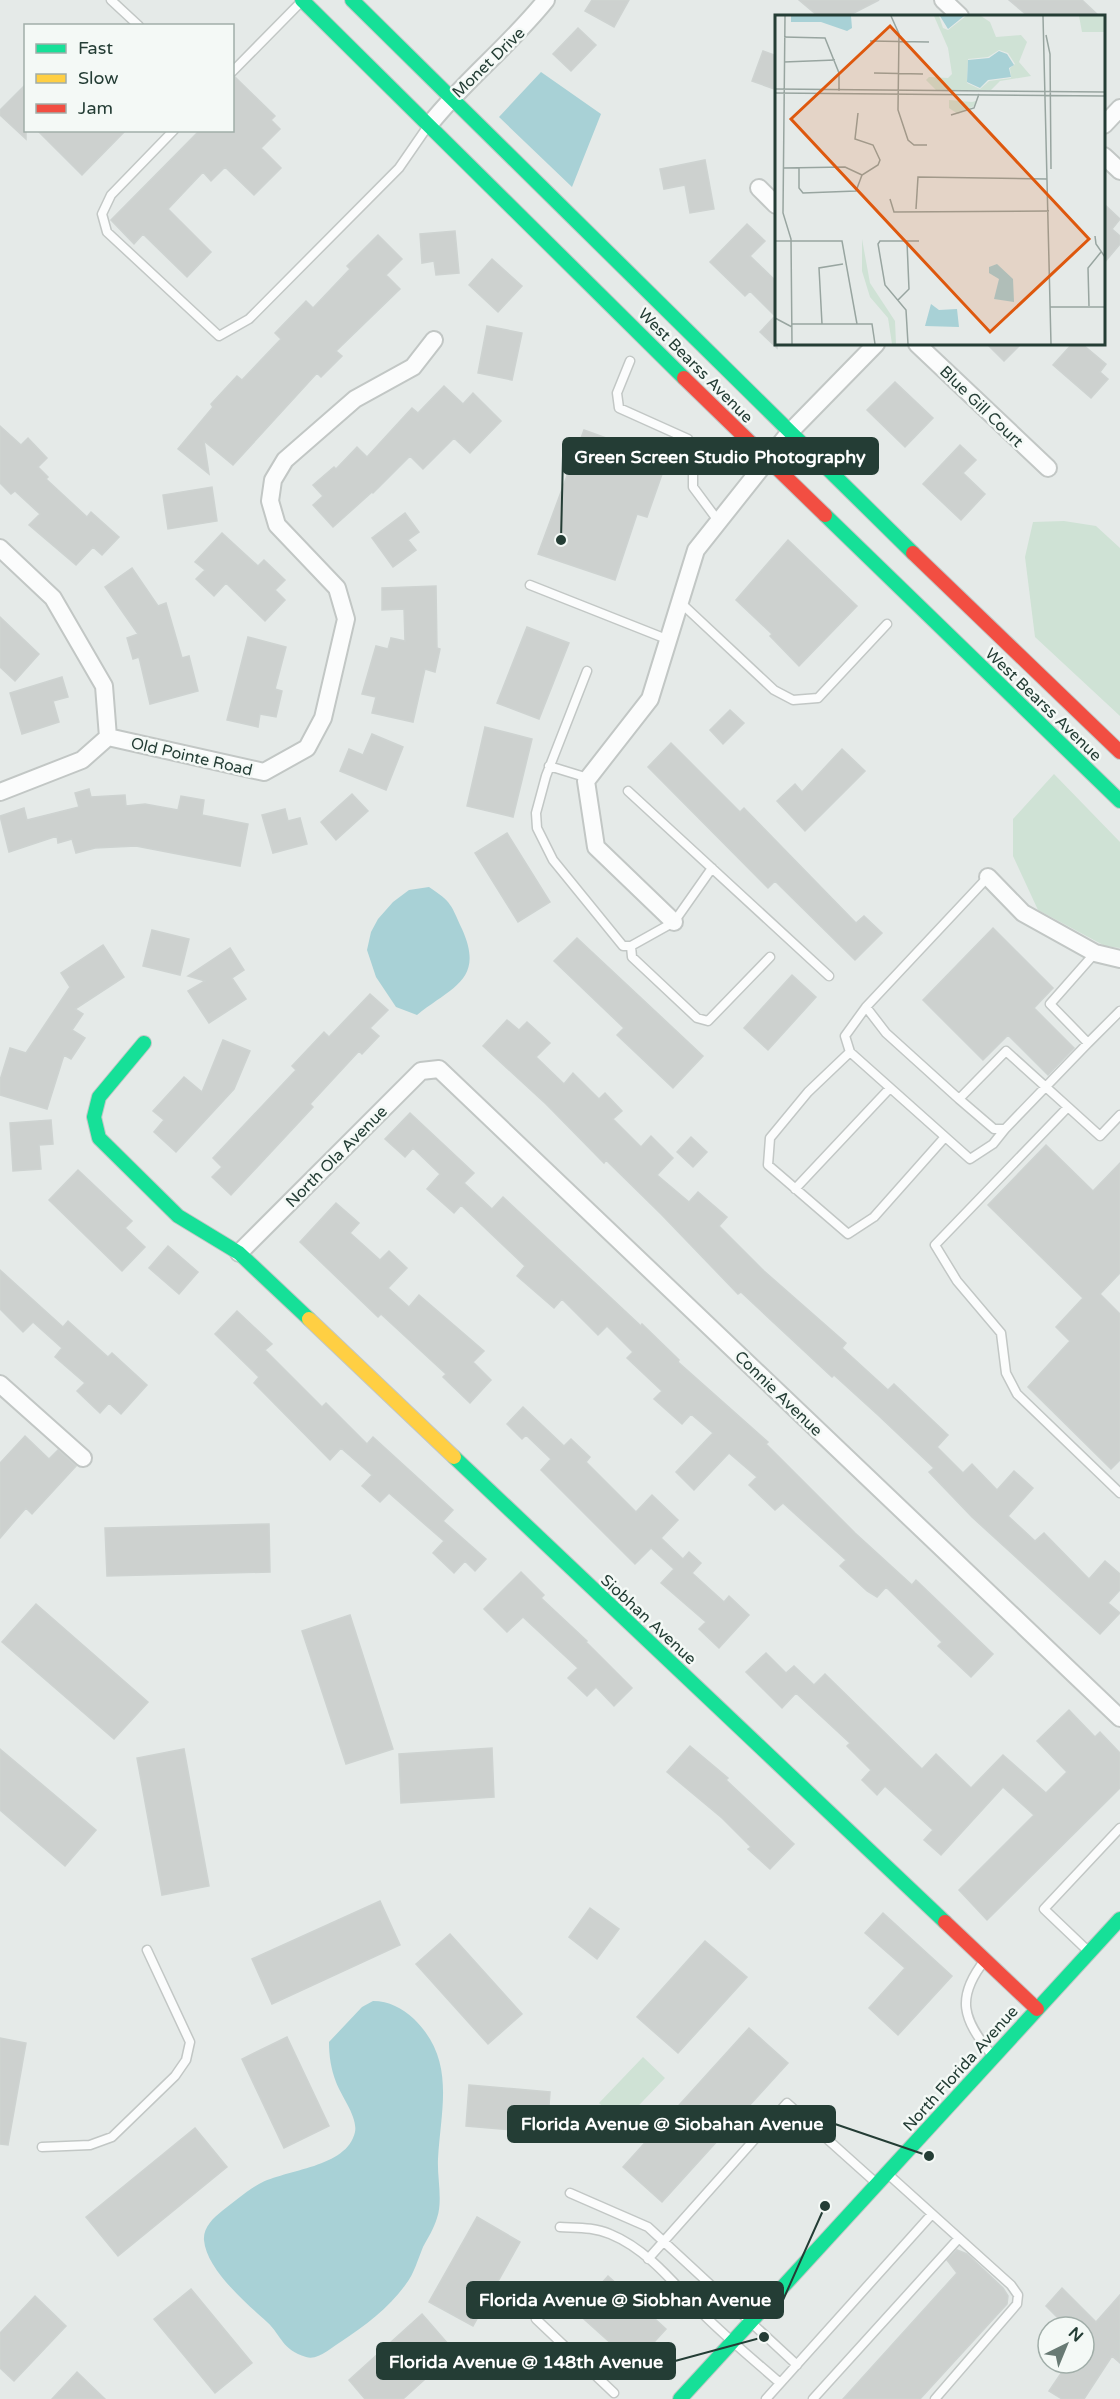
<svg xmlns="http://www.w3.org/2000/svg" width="1120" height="2399" font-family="'Varela Round',sans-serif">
<rect width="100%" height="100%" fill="#e5eae8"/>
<path fill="#cfe2d5" d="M1064,521l32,5 24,22v168l-85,-79 -10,-80 8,-35z
M1054,774l66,68v106l-15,-2 -67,-36 -25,-54v-37z
M643,2057l22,21 -44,46 -22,-21z"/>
<path fill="#a8d1d6" d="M541,72l60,42 -29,73 -73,-70z
M429,887c23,15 22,18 33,42 23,51 -10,58 -45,86l-21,-8 -20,-30 -9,-27 4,-18 7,-13 15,-17 16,-12z
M373,2001c16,0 29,7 41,18 42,41 27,88 24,140 -1,18 5,42 -1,59 -3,10 -9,20 -14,29 -5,12 -9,27 -17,37 -16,23 -41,42 -64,57 -10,6 -24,20 -36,16 -24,-7 -24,-21 -39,-35 -20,-18 -61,-53 -63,-82 -1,-12 9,-22 18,-29 12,-9 24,-20 37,-27 27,-15 88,-16 96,-52 3,-15 -14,-36 -19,-50 -5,-13 -7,-26 -7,-40l33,-35z"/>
<path fill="#cdd1cf" stroke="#ced3d1" stroke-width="1.5" d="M592,0h37l-15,27 -29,-16z
M799,0h80l-31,16h-30z
M1009,0h73l17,16h-71z
M578,28l18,17 -25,26 -18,-17z
M763,51l14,5v34l-25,-9z
M235,77l40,39 -4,4 9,9 -19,19 20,20 -27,27 -29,-28 -14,14 -8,-9 -35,37 43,43 -24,25 -44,-43 -9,10 -23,-24 89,-90h32v-52z
M26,84v55l-26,-24v-5z
M37,130h89l-44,45z
M705,160l9,49 -24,4 -5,-28 -21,4 -4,-20z
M1104,204l16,15 -8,10 8,7v8l-16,19z
M747,224l18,17 -15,15 27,26v66l-17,-16 15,-16 -25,-25 -5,5 -35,-34z
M455,231l4,42 -23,2 -2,-14 -12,2 -2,-29z
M378,235l24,24 -16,16 14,14 -64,62 6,5 -21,21 -4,-4 -84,92 -29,-24 5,33 -31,-25 35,-42 -2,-3 26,-28 5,4 39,-41 -6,-6 31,-32 7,7 37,-39 -3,-3z
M492,259l30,27 -24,26 -29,-27z
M487,326l35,7 -10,47 -34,-7z
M987,344h34l-17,17z
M1072,344h10l24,20 -6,8 8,7 -17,19 -38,-33z
M895,382l38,36 -28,29 -38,-37z
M444,386l19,18 10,-11 28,28 -31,32 -16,-15 -31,31 -13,-13 -37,37 -1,-1 -39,35 -20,-22 10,-9 -10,-11 21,-18 2,2 21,-22 10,10 45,-49 6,5z
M0,426l21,19 7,-7 19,20 -9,9 10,10 -2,2 41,38 4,-5 28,25 -17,18 -9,-8 -17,18 -47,-40 11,-11 -25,-23 -4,3 -11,-11z
M584,430l83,30 -20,57 -10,-3 -22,66 -77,-26z
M960,445l16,15 -13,13 22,21 -24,26 -38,-36z
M212,487l5,34 -49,8 -5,-34z
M405,513l14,19 -11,8 8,10 -23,17 -21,-29z
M222,533l36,33 6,-6 21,20 -10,10 10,10 -20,21 -39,-38 -12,13 -18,-17 9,-9 -10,-8z
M788,540l69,66 -58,60 -29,-30 2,-2 -36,-34z
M132,568l26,38 8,-3 16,55 7,-2 9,35 -48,13 -11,-47 -6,2 -6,-21 11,-4 -33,-47z
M436,586l1,62 3,1 -5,23 -10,-3 -12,53 -41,-9 4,-16 -14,-3 14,-48 12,3 3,-11 14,3 -1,-32 -22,1v-22z
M0,617l39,37 -24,27 -15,-14z
M527,627l42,16 -30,76 -42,-16z
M248,637l38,10 -11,42 7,2 -6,26 -16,-3 -2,13 -31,-7z
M62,677l6,20 -15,4 6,21 -37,12 -12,-41z
M730,710l14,13 -21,21 -13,-14z
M485,727l47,12 -19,78 -46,-11z
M372,734l31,13 -17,43 -46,-19 9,-22 14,6z
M671,743l69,69 4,-4 112,115 8,-7 18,17 -27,27 -80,-79 -7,7 -120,-121z
M842,749l23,22 -60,60 -28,-30 18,-17 7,8z
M89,789l2,8 34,-2 1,11 19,-2 33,6 3,-14 23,4 -2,15 46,9 -8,42 -104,-20 -41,2 -19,5 -4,-14 -14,4 -1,-7 -48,16 -9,-36 24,-8 3,12 52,-13 -4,-14z
M352,794l16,17 -32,29 -15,-18z
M285,809l3,12 12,-3 7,26 -34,9 -11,-38z
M507,833l43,69 -32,20 -43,-69z
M993,928l60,60 -19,20 40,40 -26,27 -40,-40 -25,25 -60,-60z
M152,930l37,9 -9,36 -37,-9z
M577,938l126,118 -30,32 -56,-53 7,-7 -70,-67z
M103,945l21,32 -49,32 8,5 -11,16 13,8 -14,21 -7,-4 -17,54 -47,-14v-15l10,-32 16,5 44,-66 -9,-14z
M230,948l14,22 -12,8 14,21 -37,24 -21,-32 17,-10 -17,-5z
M792,975l24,22 -48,53 -24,-22z
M370,994l18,16 -18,18 9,8 -17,18 -3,-3 -49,53 3,3 -82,88 -19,-18 10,-10 -9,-9 83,-88 -4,-4 32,-34 5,5z
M507,1020l12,10 8,-8 23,21 -14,14 28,27 9,-11 26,26 6,-6 17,18 -9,8 28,28 10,-11 22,22 -16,17 32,27 9,-10 29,25 -8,9 45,45 82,72 -4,5 46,42 6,-6 54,51 -11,12 26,26 9,-9 25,26 17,-19 19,17 -25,28 27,25 9,-8 45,46 16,-18 15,13v16l-12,13 12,10 -20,21 -128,-117 -43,-45 5,-4 -56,-53 -44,-40 -2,2 -91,-85 -3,2 -77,-80 -55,-54 -2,3 -58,-59 -63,-58z
M223,1040l27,11 -16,38 -58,63 -22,-20 10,-12 -11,-9 31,-34 18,15z
M410,1113l64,60 -10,10 28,26 11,-12 138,129 1,-2 37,36 -1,2 90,80 -2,2 89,89 57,52 4,-5 77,74 -22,23 -33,-31 4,-4 -56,-55 -9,10 -10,-6 -27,-25 6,-6 -63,-57 -8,7 -26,-25 8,-8 -28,-24 -35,37 -18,-18 37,-39 -22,-19 -9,10 -28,-25 8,-8 -35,-33 6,-6 -26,-26 -9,9 -36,-36 -8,9 -37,-32 8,-10 -64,-61 -7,8 -27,-24 13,-15 -27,-26 -8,9 -20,-18z
M51,1120l2,24 -14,1 2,24 -28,2 -3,-48z
M691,1137l16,15 -14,15 -16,-15z
M1046,1145l47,46 27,-28v110l-20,21 20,20v146l-9,9 -83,-82 42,-46 -14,-14 27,-29 -95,-93z
M78,1170l54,51 -7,7 20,19 -23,24 -73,-71z
M336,1203l23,20 -9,10 30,27 9,-9 18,17 -19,20 21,19 10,-12 65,56 -11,11 18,18 -21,23 -27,-26 3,-3 -65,-60 -3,3 -78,-75z
M168,1246l30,26 -19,22 -30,-26z
M0,1270l63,57 5,-6 40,36 4,-4 35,32 -26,29 -12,-11 -9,10 -23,-22 8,-8 -30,-26 7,-9 -29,-26 -10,10 -23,-23z
M237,1311l35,33 -7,6 57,57 4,-4 41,41 6,-7 80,73 -10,11 43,38 -11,12 -10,-10 -11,12 -21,-20 11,-12 -55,-48 -9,9 -18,-16 10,-11 -31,-27 -11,12 -76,-77 5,-6 -44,-43z
M523,1407l41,39 7,-7 19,18 -4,5 50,50 16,-17 26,25 -17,18 22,21 6,-7 12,11 -9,10 32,29 5,-6 20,19 -30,33 -20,-19 7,-7 -45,-39 13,-14 -23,-21 -16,16 -94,-94 10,-11 -25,-24 -4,4 -15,-15z
M25,1436l24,23 9,-9 18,16 -44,48 -6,-6 -26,30v-75z
M269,1524l1,48 -163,4 -2,-48z
M521,1572l23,23 -3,3 46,43 -1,1 46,46 -18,18 -18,-19 -9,9 -19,-18 10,-10 -55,-51 -16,15 -23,-23z
M36,1604l112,98 -34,37 -112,-97z
M350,1615l43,134 -47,15 -44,-133z
M766,1653l20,20 8,-7 20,19 11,-11 97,95 14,-15 35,34 32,-33 43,38 21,-21 -30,-31 32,-31 26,27 5,-5 20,21v35l-133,132 -28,-30 75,-75 -31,-28 -62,68 -17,-15 9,-10 -48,-44 -8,9 -15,-15 9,-10 -24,-24 3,-3 -54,-50 -14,15 -36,-36z
M690,1746l38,32 -2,2 68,64 -24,25 -22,-20 3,-2 -29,-29 -55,-46z
M492,1748l2,49 -93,6 -2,-49z
M0,1749l96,81 -31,36 -65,-56z
M184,1749l25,137 -47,9 -25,-137z
M380,1901l20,44 -128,59 -20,-45z
M590,1908l29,21 -22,30 -28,-22z
M883,1913l69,63 -54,59 -29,-27 36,-40 -40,-35z
M450,1934l72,80 -34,30 -72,-80z
M705,1941l42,36 -69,76 -41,-36z
M749,2028l39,35 -126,139 -39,-35z
M287,2037l42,89 -45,22 -42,-89z
M0,2038l26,5 -18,102 -8,-1z
M469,2085l81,7 -3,41 -81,-7z
M195,2128l32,39 -109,89 -32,-39z
M477,2217l43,25 -47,84 -44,-24z
M957,2250l10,4 36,34 5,8 -1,8 -87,95h-77l114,-126 -10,-13z
M608,2276l58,53 -32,35 -58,-52z
M1062,2288l34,34 24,-27v68l-8,-7 -28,43h-22l-13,-8 19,-28h16v-36h-17l-21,-21z
M191,2289l61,74 -37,30 -61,-74z
M35,2296l31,30 -52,55 -14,-13v-35z
M422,2314l33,38 -52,47h-38l-16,-19z
M77,2372l28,27h-53z"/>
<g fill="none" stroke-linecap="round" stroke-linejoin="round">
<g stroke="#c2c7c5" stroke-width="11">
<path id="lane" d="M111,0l28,26
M232,72l70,-71
M174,130l-63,65 -9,19 5,18 112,104 30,-17 150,-151 29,-42
M630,361l-13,32 2,15 69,31 5,21v27l26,35
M530,585l139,55
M681,603l93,87 19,10 25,-2 69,-74
M587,671l-41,105 -10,37 1,15 16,32 70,86h8l43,-24 38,-54
M549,766l39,12
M628,791l201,185
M631,946l1,11 65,61 11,3 62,-64
M866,1007l-21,29 5,16 120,107 23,-15 12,-15
M1088,1043l32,-32
M850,1052l-42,40 -38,46 -2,27 80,69 26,-17 71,-80
M959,1099l-73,-66 -20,-26 122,-130
M1068,1107l-62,-56 -47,48 35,30h11l83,-86 -38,-39 45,-51
M1120,1115l-20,21 -32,-29 -133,138 22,36 44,52 5,40 11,21 103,99
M795,1189l95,-101
M1087,1950l-43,-41 76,-81
M985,1960c-30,38 -22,59 6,94
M42,2147l48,-2 22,-8 63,-61 11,-16 4,-18 -43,-92
M889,2175l122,110 7,10 -1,9 -82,95
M570,2193l78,34 149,138
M560,2227c17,1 34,0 50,7 39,16 66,52 94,81 24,24 51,46 76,68
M648,2259l139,-156 87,78
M536,2319l78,74
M766,2399l166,-185
M813,2399l146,-161"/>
</g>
<g stroke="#c2c7c5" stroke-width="20">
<path id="street" d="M943,0l17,16
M430,124c35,-44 80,-79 116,-124
M1104,125l16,-17
M1104,156l16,15
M759,188l17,17
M917,344l131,124
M0,548l53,50 51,88 4,51
M0,792l82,-32 26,-23 156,35 43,-24 16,-30 23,-99 -9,-31 -60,-63 -7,-24 3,-21 12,-20 70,-61 58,-32 21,-27
M988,877l35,36 72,40 25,6
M674,922l-78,-75 -10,-66 64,-82 46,-149 93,-117 87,-89
M239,1253l182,-182 18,-2 681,649
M0,1384l83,74"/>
</g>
<g stroke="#c1c7c5" stroke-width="16">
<path id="fast" d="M302,0l382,378
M352,0l561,553
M825,515l295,286
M144,1043l-45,54 -5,20 5,21 79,78 61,37 70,66
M454,1457l491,465
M680,2399l440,-480"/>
</g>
<g stroke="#c1c7c5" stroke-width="16">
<path id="slow" d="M309,1319l145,138"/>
</g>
<g stroke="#c1c7c5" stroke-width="16">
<path id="jam" d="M684,378l141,137
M913,553l207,199
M945,1922l92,87"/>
</g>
<use href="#lane" stroke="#fbfcfc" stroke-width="8"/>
<use href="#street" stroke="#fbfcfc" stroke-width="16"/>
<use href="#fast" stroke="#16e098" stroke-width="14"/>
<use href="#slow" stroke="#ffcf43" stroke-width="14"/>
<use href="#jam" stroke="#f24e42" stroke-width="14"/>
</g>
<g text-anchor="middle" stroke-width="5" stroke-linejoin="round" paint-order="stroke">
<g font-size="16" fill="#243d35" stroke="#f4f9f6">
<text transform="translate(488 62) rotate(-44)" y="6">Monet Drive</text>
<text transform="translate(696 365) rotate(45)" y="6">West Bearss Avenue</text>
<text transform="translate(982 406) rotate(44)" y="6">Blue Gill Court</text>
<text transform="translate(1044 704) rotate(44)" y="6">West Bearss Avenue</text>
<text transform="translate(192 756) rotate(13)" y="6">Old Pointe Road</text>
<text transform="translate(336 1156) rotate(-45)" y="6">North Ola Avenue</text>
<text transform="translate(779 1393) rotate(44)" y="6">Connie Avenue</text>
<text transform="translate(649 1619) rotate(43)" y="6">Siobhan Avenue</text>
<text transform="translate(960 2068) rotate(-48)" y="6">North Florida Avenue</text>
</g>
</g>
<g transform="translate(775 15)">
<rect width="330" height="330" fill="#e5eae8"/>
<path d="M159,1h5l4,12 5,2 18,-14h15l9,6 6,15 25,-2 6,7 -8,20 12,14 -31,5 -9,9h-55l-10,-10 3,-3 19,1 4,-4 -4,-26zM224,35l9,3 7,11 -5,4 1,10 -22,3 -9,8 -13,-6 1,-24 20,-2zM304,1h26v16h-23zM174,85l23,2 4,-1 -2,5 -16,8 -9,-6zM87,224l8,44 25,38 1,23h-4l-4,-26 -18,-21 -8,-26z" fill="#cfe2d5" fill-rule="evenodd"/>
<path d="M16,1h60l1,12 -5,3 -26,-9h-30zM165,1h24l-16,13zM224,36l8,3 7,11 -5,3 2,9 -23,3 -8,8 -13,-6 1,-22 21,-2zM222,249l16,15 1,23 -20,-3 5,-20 -10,-6v-6zM156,289l8,6 18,-1 2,18 -34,-1z" fill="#a8d1d6"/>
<path fill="none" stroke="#98a5a0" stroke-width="1.5" d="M10,1l-2,197 8,26 1,105M116,1l8,18 -1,76 10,30 6,5h13M268,1l8,328M271,20l4,19 1,115M9,22l41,1 14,35v18M95,26l59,1M9,47l51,-2M99,58l49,1M0,74l330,3M0,78l330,3M176,100l23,-7 5,-14M8,153l62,-1 17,8M24,153v20l4,5 53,-2 6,-16 16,-10 2,-5 -7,-15 -18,-6 3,-26M115,184l4,13 155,-1M141,194l2,-32 129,2M320,221l1,8 9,13M0,226h67l15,83M123,285l11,-11 -2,-47M314,291l-1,-38 13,-16M275,292h55M0,303l17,9M17,309h80l3,20M47,309l-3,-56 24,-4M133,329l-2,-34 -21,-25 -7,-41 2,-3h39"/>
<path fill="#de580e" fill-opacity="0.15" stroke="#de580e" stroke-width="3" d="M115,11l199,213 -99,93 -199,-213z"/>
<rect width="330" height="330" fill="none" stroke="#243d35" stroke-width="3"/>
</g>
<path fill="none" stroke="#243d35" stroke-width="2" d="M561 540L563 456M929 2156L835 2124M825 2206L783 2300M764 2337L675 2361"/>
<g fill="#243d35" stroke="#f4f9f6" stroke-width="2">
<circle cx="561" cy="540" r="6"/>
<circle cx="929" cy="2156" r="6"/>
<circle cx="825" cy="2206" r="6"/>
<circle cx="764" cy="2337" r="6"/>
</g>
<g fill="#243d35" stroke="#243d35" stroke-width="2">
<rect x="563" y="438" width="315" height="36" rx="6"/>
<rect x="508" y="2106" width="327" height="36" rx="6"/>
<rect x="467" y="2282" width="316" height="36" rx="6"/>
<rect x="377" y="2343" width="298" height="36" rx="6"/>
</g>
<g font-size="18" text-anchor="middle" font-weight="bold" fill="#fff">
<text x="720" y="463">Green Screen Studio Photography</text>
<text x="672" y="2130">Florida Avenue @ Siobahan Avenue</text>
<text x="625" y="2306">Florida Avenue @ Siobhan Avenue</text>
<text x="526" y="2368">Florida Avenue @ 148th Avenue</text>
</g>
<rect x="24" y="24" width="210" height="108" fill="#f4f9f6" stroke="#a1aea9" stroke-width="1.5"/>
<rect x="36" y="44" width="30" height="9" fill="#16e098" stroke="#a1aea9" stroke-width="1.5"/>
<text x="78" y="54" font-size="18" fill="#243d35">Fast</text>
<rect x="36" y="74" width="30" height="9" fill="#ffcf43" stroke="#a1aea9" stroke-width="1.5"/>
<text x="78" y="84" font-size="18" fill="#243d35">Slow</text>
<rect x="36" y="104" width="30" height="9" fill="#f24e42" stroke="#a1aea9" stroke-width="1.5"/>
<text x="78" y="114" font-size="18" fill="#243d35">Jam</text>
<g transform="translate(1066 2345) rotate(43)"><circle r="28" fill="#f4f9f6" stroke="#a1aea9" stroke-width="1.5"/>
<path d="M0-4.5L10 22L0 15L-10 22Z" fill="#687a74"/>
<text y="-9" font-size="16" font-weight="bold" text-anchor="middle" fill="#243d35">N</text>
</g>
</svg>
